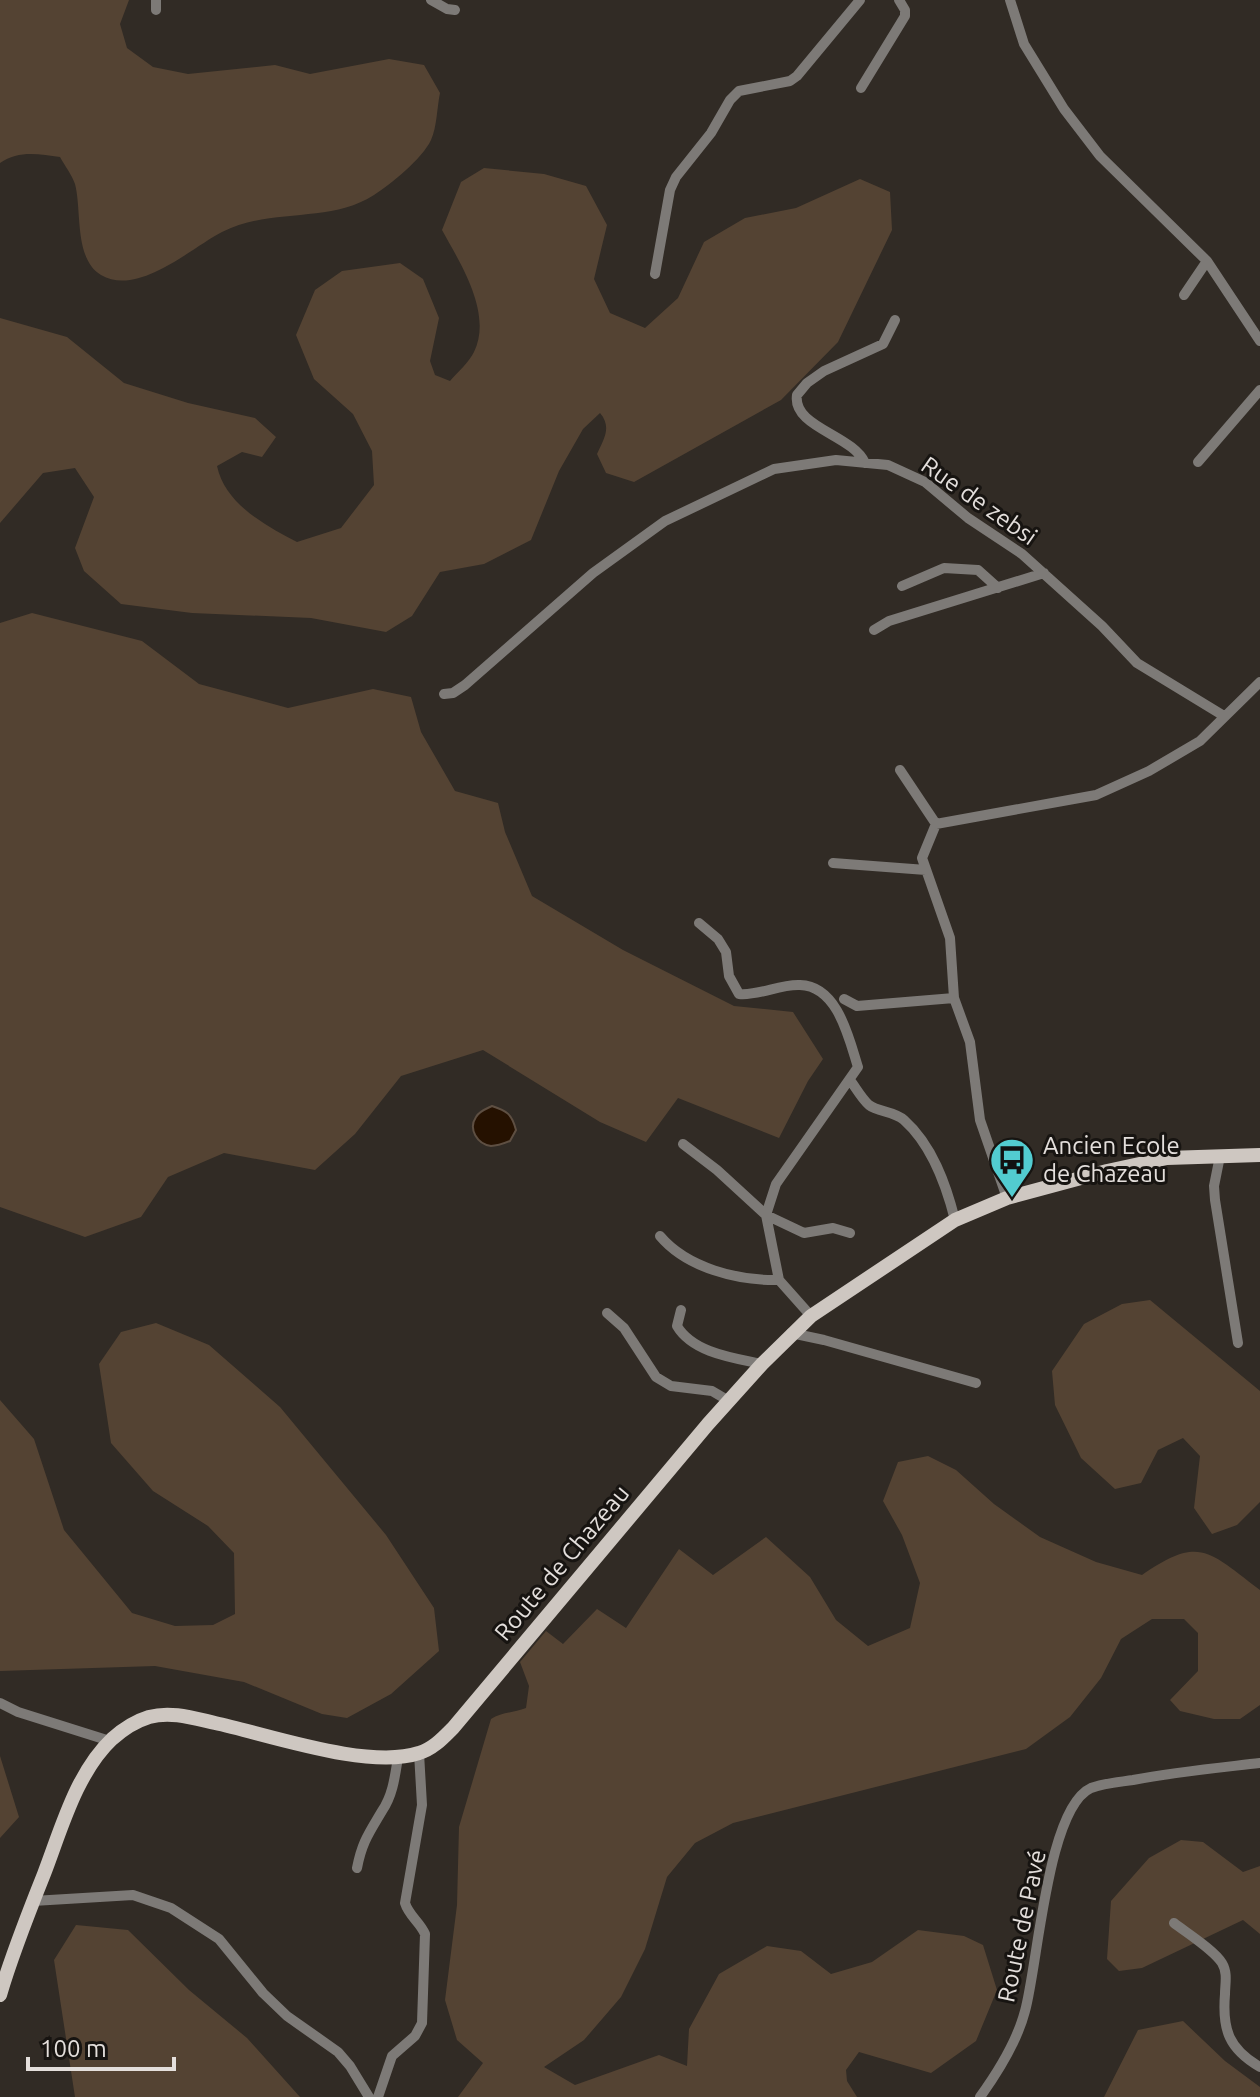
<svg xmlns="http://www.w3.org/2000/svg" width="1260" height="2097" font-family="Ubuntu,sans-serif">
<rect width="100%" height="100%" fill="#312b25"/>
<path fill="#544333" d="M0,0h129l-9,24 7,24 26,19 35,7 87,-9 35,9 79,-15 35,6 16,28c-3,14 -3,34 -9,47 -9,19 -40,44 -57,55 -45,29 -103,12 -152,37 -31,16 -84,65 -121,43 -27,-16 -19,-64 -26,-91 -3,-9 -10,-18 -15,-27 -21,-3 -42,-7 -60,6z
M484,168l60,6 42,12 21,39 -13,54 16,34 35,15 33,-30 26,-56 41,-24 51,-10 64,-29 30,13 2,38 -54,112 -57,58 -147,82 -28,-9 -9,-19c7,-15 15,-27 3,-41l-17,16 -24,42 -28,69 -47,24 -44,8 -28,44 -26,16 -75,-14 -119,-5 -71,-9 -37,-33 -9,-23 19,-51 -19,-29 -32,5 -43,50v-205l67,19 57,46 64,20 67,15 21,19 -14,20 -20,-5 -25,14c8,38 49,60 80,76l44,-14 33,-43 -2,-34 -19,-37 -39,-35 -18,-44 19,-45 27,-19 58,-8 23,16 16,39 -9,43 5,14 15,6c8,-9 19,-19 24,-29 19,-39 -14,-89 -32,-122l19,-48z
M32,613l110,28 57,43 89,24 85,-19 38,8 10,35 34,59 43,12 7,29 27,64 91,54 111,56 59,6 30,47 -15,22 -29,57 -101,-40 -32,44 -46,-20 -117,-72 -82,26 -46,58 -40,36 -91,-17 -56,24 -27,40 -56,20 -85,-30v-584z
M1150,1300l110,91v111l-23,23 -25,9 -18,-26 6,-52 -17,-18 -25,12 -17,33 -26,6 -34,-31 -26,-53 -3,-34 32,-47 38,-20z
M156,1323l53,22 71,62 106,128 48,73 5,43 -48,43 -44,24 -25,-4 -78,-32 -89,-16 -155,5v-271l34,39 30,91 68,83 43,13 38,-1 22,-11 -1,-61 -26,-27 -55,-35 -42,-48 -12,-79 22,-32z
M928,1456l28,14 38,34 46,33 56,25 46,13c58,-40 66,-24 118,15v115l-20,14h-26l-34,-8 -10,-11 28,-29v-38l-14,-14h-32l-31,20 -20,39 -31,39 -44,32 -293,74 -38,20 -28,34 -22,72 -24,48 -37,43 -40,27 31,18 84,-30 28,11 2,-37 30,-55 48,-28 34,5 30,23 41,-12 46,-32 46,6 19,9 14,45 -21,51 -45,32 -72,-21 -13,18 1,11 10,16h-399l25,-34 -26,-23 -12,-40 12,-95 2,-78 32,-108c10,-7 23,-6 35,-11l3,-22 -9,-24 26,-31 17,13 34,-35 29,19 53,-79 34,26 53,-38 44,40 26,43 32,26 42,-18 10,-45 -18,-48 -19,-34 15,-39z
M0,1756l19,61 -19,21z
M1181,1840l22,2 40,30 17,-6v68l-17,-14 -101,48 -23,3 -12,-12 4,-58 38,-43z
M76,1925l52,5 61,60 58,48 53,59h-225l-21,-137z
M1183,2021l42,40 35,26v10h-156l34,-67z"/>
<path fill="#251100" stroke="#5e4f42" stroke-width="2" d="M492,1106c15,5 20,8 24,24l-6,11c-5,2 -14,5 -19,5 -14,-2 -23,-17 -15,-29 3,-6 10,-8 16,-11z"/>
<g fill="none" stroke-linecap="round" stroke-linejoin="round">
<path stroke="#7d7a77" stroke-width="10" d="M156,0v10
M431,0l16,9 8,1
M1010,0l14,44 40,65 36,47 107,105 53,80
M861,88l44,-72v-6l-6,-10
M655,274l15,-84 6,-13 35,-44 19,-33 9,-9 51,-10 7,-5 63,-76
M1184,295l23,-34
M1198,462l62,-72
M865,463c-12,-28 -73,-36 -68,-68l10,-12 17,-12 59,-27 12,-24
M902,586l42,-18 34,2 20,18
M874,630l15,-9 155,-48
M444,694l9,-1 12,-8 128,-112 72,-52 109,-52 62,-9 52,5 37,17 43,36 54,36 80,72 35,37 87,53
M900,770l36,54 160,-29 53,-24 51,-30 60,-59
M936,824l-14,34 28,80 4,60 16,44 10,78 27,78
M833,863l93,7
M699,923l19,16 8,13 3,24 10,18c21,2 40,-10 61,-9 38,1 49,54 58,82l-82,117 -10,31 13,65 32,36
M844,999l13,7 97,-8
M850,1080c6,8 12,19 19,25 9,7 25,6 35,15 28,25 42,64 51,100
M683,1144l34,26 49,45 38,18 29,-5 17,5
M1220,1156l-6,30 1,14 23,143
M660,1236c27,32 78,45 119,44
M681,1310l-4,16c16,27 57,32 85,38
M607,1313l17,15 32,49 15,9 41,5 17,10
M791,1333l33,7 152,43
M0,1703l18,9 92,29
M357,1868c5,-26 12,-35 25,-57 11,-16 13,-35 16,-54
M33,1901l100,-6 38,13 48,31 44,54 24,23 51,36 12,14 19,31
M1174,1923c13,10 40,27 48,40 6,10 3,21 3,31 -3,36 4,55 35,73
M378,2097l14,-41 23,-20 7,-13 3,-89c-5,-12 -16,-18 -20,-31l17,-98 -3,-52
M980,2097c18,-25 37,-55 45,-86 13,-46 22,-203 66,-223 13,-5 29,-6 42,-8 42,-8 84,-12 127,-17"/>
<path stroke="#cec7c1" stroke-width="14" d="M0,1995c12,-41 28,-81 44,-121 17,-44 32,-101 68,-135 10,-9 24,-18 37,-22 22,-6 44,1 66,6 52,11 153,47 204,30 14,-4 24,-15 34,-25l255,-304 54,-60 49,-48 144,-96 52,-22 100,-27 60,-13 93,-3"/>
</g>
<defs>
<g id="bus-pin" transform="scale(2.3)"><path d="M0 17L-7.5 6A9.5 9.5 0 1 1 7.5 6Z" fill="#52ccd0" stroke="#171411"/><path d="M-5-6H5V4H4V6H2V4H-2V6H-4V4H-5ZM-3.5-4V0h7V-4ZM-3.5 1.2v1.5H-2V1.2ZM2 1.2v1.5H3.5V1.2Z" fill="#111"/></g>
</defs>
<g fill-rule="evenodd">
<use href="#bus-pin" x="1012" y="1160"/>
</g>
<g text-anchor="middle" stroke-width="6" stroke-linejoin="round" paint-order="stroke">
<g font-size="24" fill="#e4dfdc" stroke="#171411">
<text transform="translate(979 501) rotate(35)" y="8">Rue de zebsi</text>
<text transform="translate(562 1563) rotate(-50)" y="8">Route de Chazeau</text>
<text transform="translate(1022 1926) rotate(-78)" y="8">Route de Pavé</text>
</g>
<g font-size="24" fill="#e4dfdc" stroke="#171411" text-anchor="start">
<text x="1043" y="1154">Ancien Ecole<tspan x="1043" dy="28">de Chazeau</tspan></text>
</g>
</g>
<path d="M28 2057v12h146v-12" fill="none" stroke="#e4dfdc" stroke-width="4"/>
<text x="40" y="2057" font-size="24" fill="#e4dfdc" stroke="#171411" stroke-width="6" paint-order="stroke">100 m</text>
</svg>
